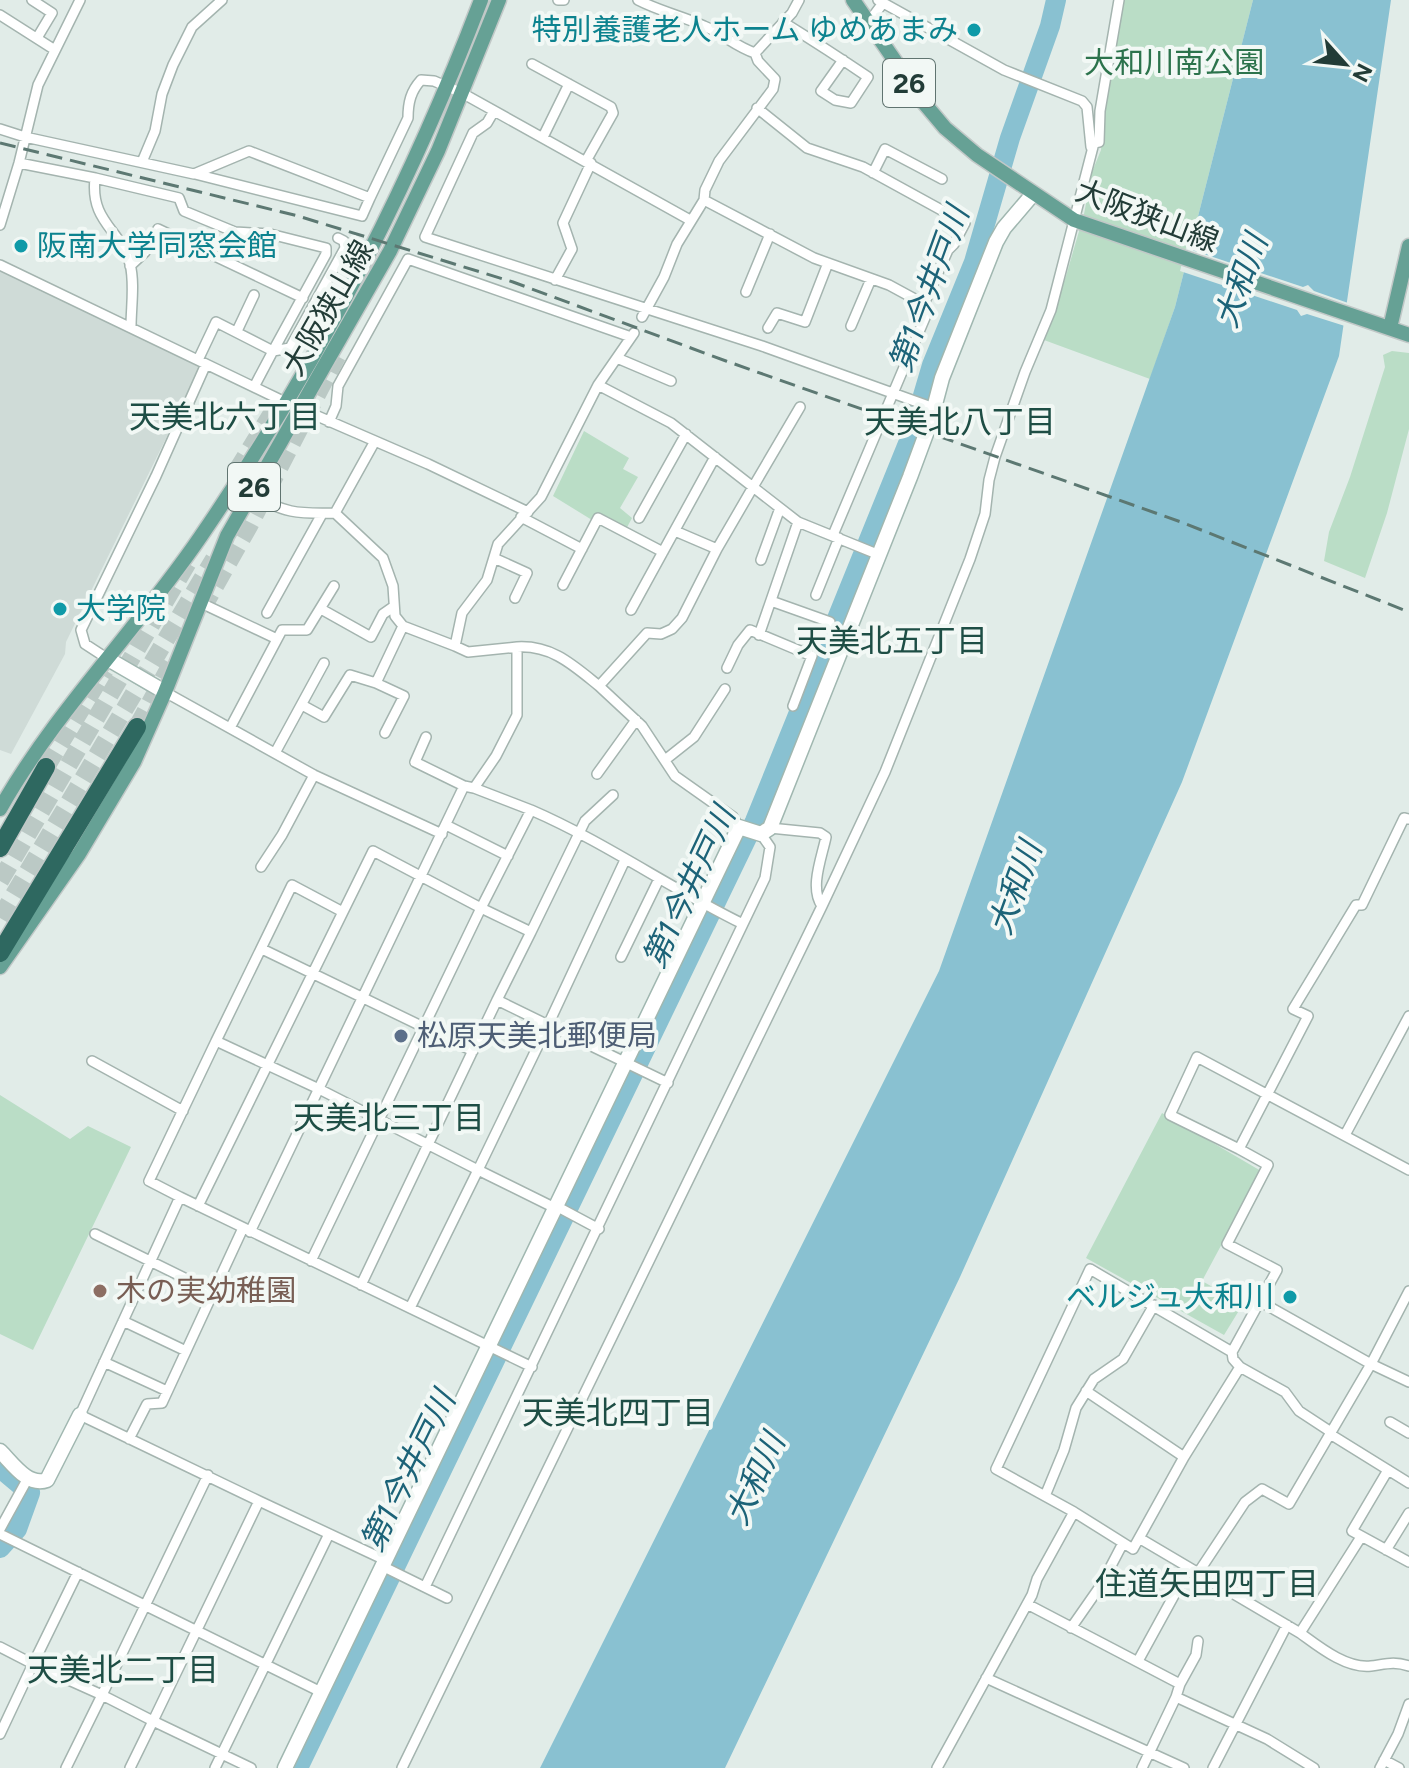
<svg xmlns="http://www.w3.org/2000/svg" width="1409" height="1768" font-family="Figtree,'Noto Sans JP',sans-serif">
<rect width="100%" height="100%" fill="#e1ece8"/>
<path fill="#cfdbd7" d="M0,269l199,96 1,4 -134,273 -1,12 -54,100 -11,-4z"/>
<path fill="#baddc6" d="M1123,0h130l-78,307 -25,72 -106,-39 22,-64 18,-62 8,-42 9,-22 2,-34z
M1392,351l17,2v76l-22,84 -22,65 -41,-17 5,-29 21,-55 35,-110 -2,-12z
M584,431l45,27 -6,11 15,8 -18,31 12,10 -7,13 -33,-11 -39,-24z
M0,1095l70,44 18,-13 43,21 -98,203 -33,-16z
M1162,1113l99,58 -59,110 41,23 -19,31 -138,-77z"/>
<path fill="#89c1d1" d="M1253,0h138l-52,356 -157,426 -222,495 -235,491h-185l399,-797 236,-664z"/>
<path fill="#e1ece8" d="M1186,248l117,39 5,-2 6,6 37,13 -3,23 -41,-13 -6,2 -4,-6 -117,-39z"/>
<g fill="none" stroke-linecap="round" stroke-linejoin="round">
<path stroke="#89c1d1" stroke-width="20" d="M0,1468l30,25 -13,36 -17,19
M298,1768l457,-947 156,-385 21,-71 42,-103 36,-124 40,-112 6,-26"/>
<path stroke="#bbc9c5" stroke-width="18" stroke-dasharray="18 9" stroke-linecap="butt" d="M236,472l41,-67
M202,609l47,-83 88,-170
M137,727l37,-68
M46,767l59,-97
M0,881l190,-322
M0,918l214,-359"/>
<g stroke="#a4b4af" stroke-width="12">
<path id="street" d="M32,0l20,13 -15,25
M558,0h6
M638,0c21,11 44,16 66,26 18,7 32,21 51,27l3,8 17,18 -2,10 -54,72 -14,29 -1,10 -27,44 -13,33 -22,40
M878,0l126,70 78,31 5,6 4,40
M0,15l55,35
M783,22c29,18 57,36 85,55l-17,26 -16,-3 -14,-9 22,-31
M868,23l15,-20
M755,53l37,-40 7,-13
M532,64l79,43 2,6 -27,48
M757,108l50,40 56,19 102,56 -11,21 -6,6 -24,54 3,9 -94,222
M494,111l-7,12 -14,10 -48,104 337,109 172,62
M0,129l25,8 169,37 55,-23 121,47 38,-80c0,-16 3,-27 13,-38l13,1 28,12 228,127
M543,137l26,-53
M142,162l13,-31 7,-37 11,-29 19,-38 30,-27
M19,163l76,15c-5,45 26,51 35,86 5,19 1,43 1,63
M873,173l12,-24 57,30
M195,174l167,42 8,-18
M95,178l84,20 5,13 51,21 35,2 56,14v6l-53,97 -57,-29 -18,38
M704,200l110,58 75,27 35,19
M0,225l19,-62 19,-78 42,-85
M0,265l285,137 143,62 100,48
M130,266l15,-14 13,-23 145,69
M555,280l17,-31 -9,-26 28,-60
M746,292l24,-58
M851,326l20,-47
M768,328l9,-15 28,9 23,-59
M237,331l17,-36
M634,333l-36,52 73,38 82,64 47,-80
M617,358l54,23
M254,387l19,-36 17,-3 55,-100 -1,-7 -6,-3
M329,422l7,-16 2,-20 70,-127 223,78
M250,494c35,19 46,20 85,19l48,45 10,28 2,30 8,10 52,20
M335,513l40,-72
M521,517l61,32
M639,518l47,-84
M675,531l42,18
M494,558l33,15 -12,25
M761,560l19,-52
M563,585l35,-67 65,34
M816,595l23,-57
M771,601l59,21
M199,602l78,37
M321,609l50,28 12,-23 10,-7
M631,610l84,-153
M267,613l55,-99
M759,635l39,-113
M517,647l-49,5 -13,-6 7,-33 25,-33 11,-36 43,-47 57,-112
M108,659l-23,-15 -4,-14 75,-154 50,-112
M727,668l11,-23 12,-15 62,26 -19,50
M376,683l28,13 -19,37
M599,686l43,40 33,50 58,41 6,10
M165,692l149,83 128,59
M302,705l22,12 26,-42 26,8 27,-57
M230,728l52,-98h25l27,-44
M426,737l-11,25 49,24
M275,753l49,-90
M665,760l29,-23 31,-48
M597,774l39,-54
M531,810c74,32 140,79 212,114
M446,825l62,31
M770,828l50,5 6,4c-4,20 -17,51 -4,69
M625,860l-77,165 120,58
M261,867l21,-32 32,-60
M531,932l54,-111 28,-26
M262,949l211,102
M621,957l38,-78
M216,1041l76,-156 49,26
M92,1061l91,50
M1345,1135l64,-119
M1239,1149l-69,-34 27,-58 212,113
M180,1197l-31,-16 67,-140 103,48 159,81 -68,138
M198,1206l175,-355 108,57 -170,353
M556,1206l43,23
M555,1208l-77,-38 70,-145 -51,-25 34,-68 -50,-24 50,-98 -57,-22 22,-32 21,-41v-68c35,-2 56,18 82,39l48,-53 14,1 11,-5 10,-11 35,-69 36,-62 45,35 79,32
M250,1232l214,-446 10,2
M95,1234l118,58
M361,1285l136,-285
M1261,1302l110,62 38,18
M123,1321l63,30
M1232,1352l1,7 7,8 -56,90 -51,92 -59,-37 -78,-43 94,-200 142,83 45,-82 -50,-26 41,-79 -29,-16 69,-133 -15,-7 63,-104h6l42,-87 5,1
M104,1362l63,29
M1240,1367l45,25 14,19 32,21
M1086,1391l98,66
M1390,1422l19,11
M1330,1434l79,49
M129,1439l18,-35 15,-1 81,-175
M1388,1470l-36,61 57,31
M1045,1496l19,-46 12,-42 18,-29 29,-20 31,-54
M259,1501l126,59
M0,1529l28,-51
M0,1534l321,158
M1139,1538l161,95c18,13 46,36 71,33 15,-2 23,-5 38,0
M1386,1550l23,-37
M382,1566l65,32
M1198,1573l47,-71 17,-13 27,15 82,-140 38,-73
M425,1587l340,-709 5,-31 -9,-13
M1027,1604l153,80 -4,13 -34,71
M1071,1628l30,-43 22,-42
M1300,1633l61,-96
M0,1647l33,17 45,-92
M1138,1661l51,-93
M986,1678l198,90
M1180,1684l16,-29 2,-14
M1176,1697l91,42 47,29
M0,1734l33,-70 69,31 106,-220
M1384,1760l15,8
M66,1768l36,-73 51,26 106,-220 -179,-86 100,-218 352,170
M130,1768l23,-47 98,47
M215,1768l114,-234
M402,1768l420,-862 63,-134 85,-213 15,-45 4,-34 6,-23 30,-85 26,-62 43,-167 5,-1 1,-31 19,-111
M937,1768l95,-173 5,-16 37,-67
M1213,1768l74,-143
M1380,1768l18,-34 11,-30"/>
</g>
<g stroke="#a0b7b0" stroke-width="17">
<path id="secondary" d="M108,659l57,33
M0,1451c13,13 28,36 47,29l33,-65
M285,1768l454,-941 22,7 9,-6 140,-351 20,-54 12,-45 54,-136 8,-14 29,-34"/>
</g>
<g stroke="#c1c8c7" stroke-width="17">
<path id="primary" d="M853,0l71,103 21,25 32,27 97,65 335,115
M1390,328l19,-82
M0,809c56,-99 138,-180 201,-273 114,-167 208,-347 280,-536
M0,967l79,-113 55,-92 31,-70 62,-156 163,-285 48,-100 61,-151"/>
</g>
<g stroke="#c1c8c7" stroke-width="21">
<path id="highway" d="M0,848l46,-81
M0,953l137,-226"/>
</g>
<use href="#street" stroke="#fff" stroke-width="9"/>
<use href="#secondary" stroke="#fff" stroke-width="14"/>
<use href="#primary" stroke="#66a195" stroke-width="14"/>
<use href="#highway" stroke="#2e6860" stroke-width="18"/>
<path stroke="#5c7872" stroke-width="3" stroke-dasharray="16 8" stroke-linecap="butt" d="M0,143l298,73 215,66 213,79 455,161 228,90"/>
</g>
<g fill="#0f9aa8" stroke="#f2f8f5" stroke-width="3">
<circle cx="974" cy="30" r="8"/>
<circle cx="21" cy="246" r="8"/>
<circle cx="60" cy="609" r="8"/>
<circle cx="1290" cy="1297" r="8"/>
</g>
<circle fill="#5c6f8a" stroke="#f2f8f5" stroke-width="3" cx="401" cy="1036" r="8"/>
<circle fill="#8d6e63" stroke="#f2f8f5" stroke-width="3" cx="100" cy="1291" r="8"/>
<g text-anchor="middle" stroke-width="8" stroke-linejoin="round" paint-order="stroke">
<g fill="#f2f8f5" stroke="#607470" stroke-width="2">
<rect x="883" y="59" width="52" height="48" rx="6"/>
<rect x="228" y="463" width="52" height="48" rx="6"/>
</g>
<g font-size="28" font-weight="bold" fill="#223c37">
<text x="909" y="93">26</text>
<text x="254" y="497">26</text>
</g>
<g font-size="30" fill="#0d838f" stroke="#f2f8f5" text-anchor="end">
<text x="958" y="40">特別養護老人ホーム ゆめあまみ</text>
<text x="37" y="256" text-anchor="start">阪南大学同窓会館</text>
<text x="76" y="619" text-anchor="start">大学院</text>
<text x="1274" y="1307">ベルジュ大和川</text>
</g>
<g font-size="30" fill="#2c734c" stroke="#f2f8f5">
<text x="1174" y="73">大和川南公園</text>
</g>
<g font-size="30" fill="#223c37" stroke="#f2f8f5">
<text transform="translate(1147 216) rotate(21)" y="10">大阪狭山線</text>
<text transform="translate(328 308) rotate(-60)" y="10">大阪狭山線</text>
</g>
<g font-size="30" fill="#4e5e75" stroke="#f2f8f5" text-anchor="start">
<text x="417" y="1046">松原天美北郵便局</text>
</g>
<g font-size="30" fill="#785e54" stroke="#f2f8f5" text-anchor="start">
<text x="116" y="1301">木の実幼稚園</text>
</g>
<g font-size="32" font-style="italic" fill="#1c6378" stroke="#f2f8f5">
<text transform="translate(1241 281) rotate(-70)" y="11">大和川</text>
<text transform="translate(929 289) rotate(-70)" y="11">第1今井戸川</text>
<text transform="translate(689 887) rotate(-65)" y="11">第1今井戸川</text>
<text transform="translate(1015 888) rotate(-70)" y="11">大和川</text>
<text transform="translate(408 1471) rotate(-64)" y="11">第1今井戸川</text>
<text transform="translate(755 1479) rotate(-65)" y="11">大和川</text>
</g>
<g font-size="32" fill="#1e4e45" stroke="#f2f8f5">
<text x="225" y="428">天美北六丁目</text>
<text x="960" y="433">天美北八丁目</text>
<text x="892" y="652">天美北五丁目</text>
<text x="389" y="1129">天美北三丁目</text>
<text x="618" y="1424">天美北四丁目</text>
<text x="1207" y="1595">住道矢田四丁目</text>
<text x="123" y="1681">天美北二丁目</text>
</g>
</g>
<g transform="translate(1345 64) rotate(117)" stroke="#f2f8f5" stroke-width="6" paint-order="stroke">
<path d="M0-6L14 30L0 20L-14 30Z" fill="#223c37"/>
<text y="-12" font-size="22" font-weight="bold" text-anchor="middle" fill="#223c37">N</text>
</g>
</svg>
